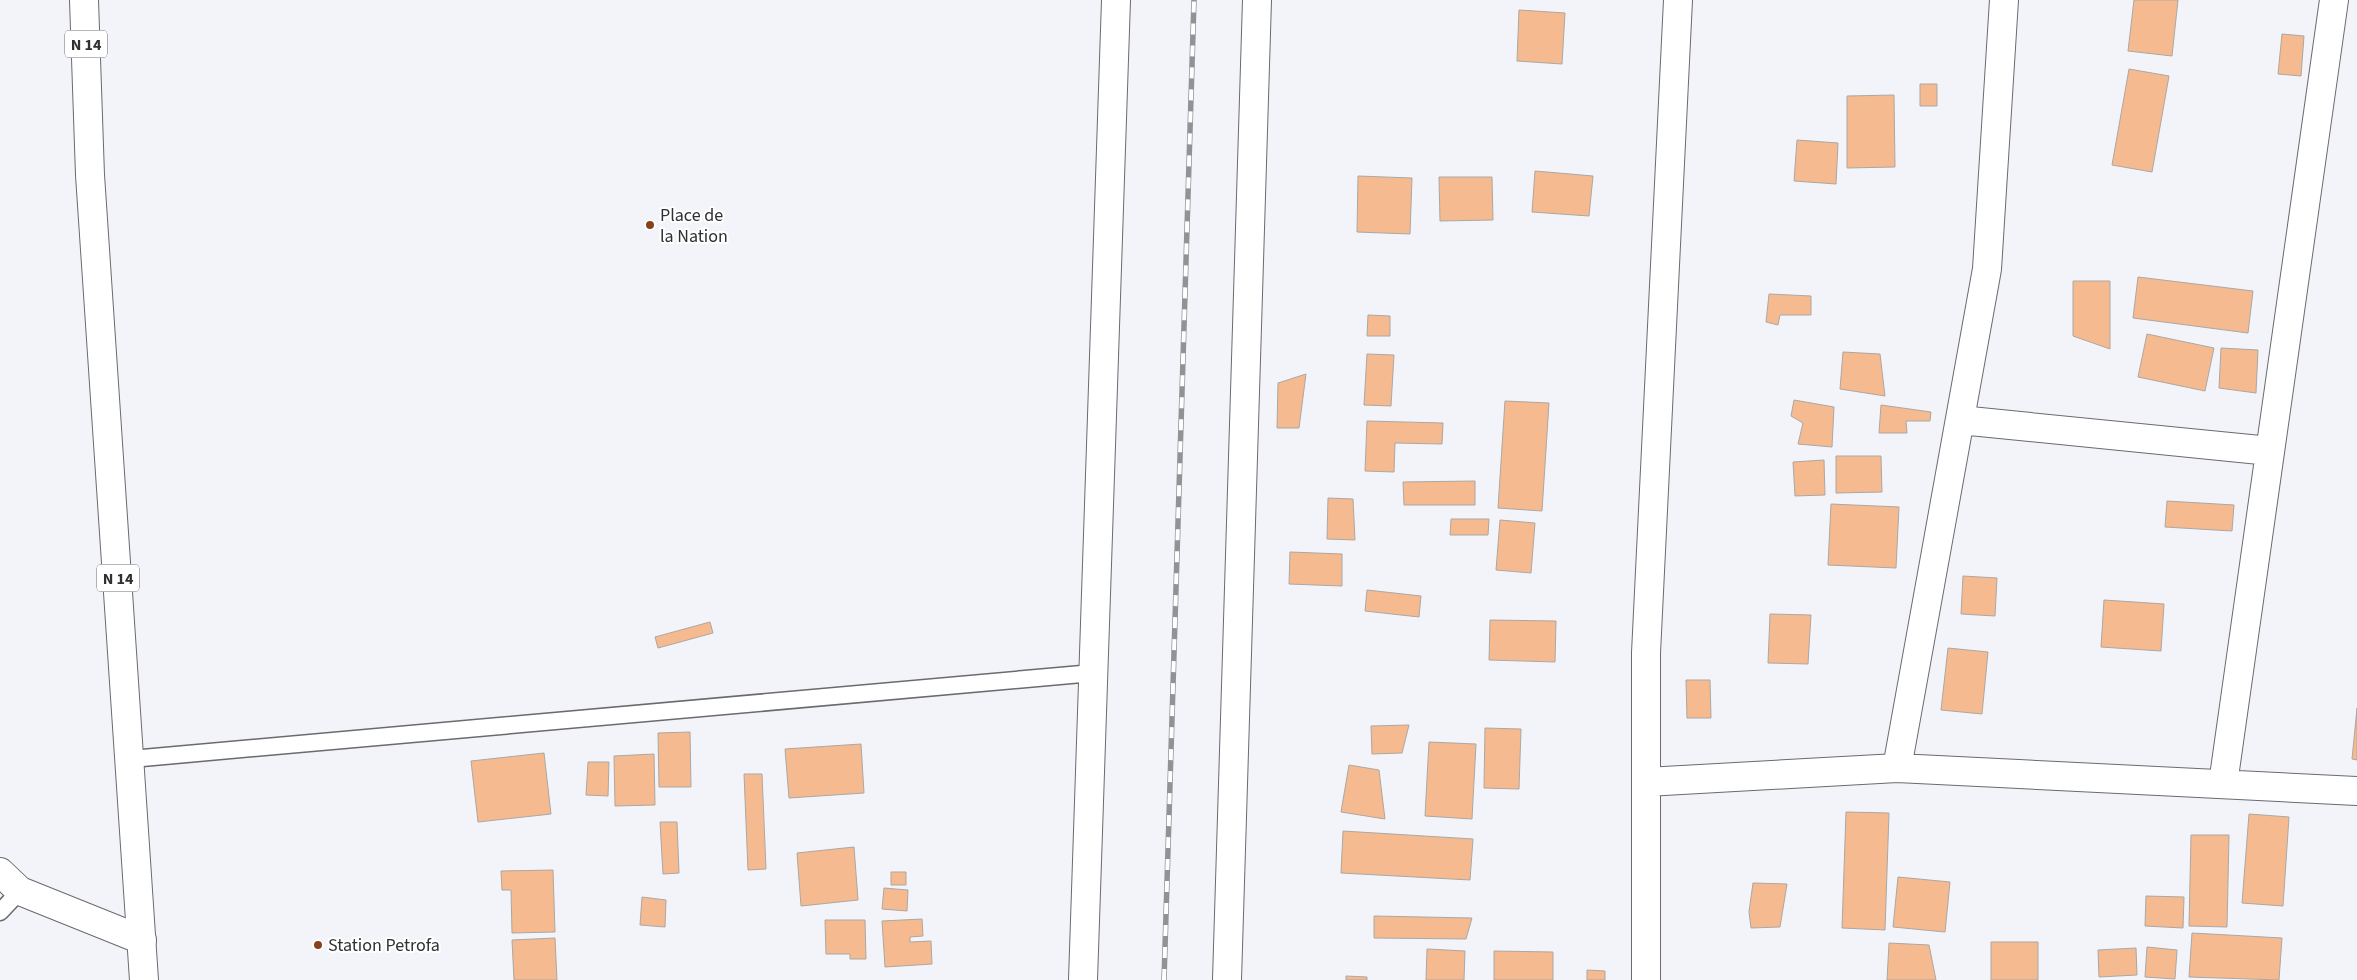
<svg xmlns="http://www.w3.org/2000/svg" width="2357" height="980" font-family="'Source Sans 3',sans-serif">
<rect width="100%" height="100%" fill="#f3f4f9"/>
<path fill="#f5ba8f" stroke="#aca7a3" d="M2134,0h44l-6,56 -44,-5z
M1519,10l46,3 -3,51 -45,-3z
M2282,34l22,2 -3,40 -23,-2z
M2129,69l40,7 -17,96 -40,-7z
M1920,84h17v22h-17z
M1894,95l1,72 -48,1v-72z
M1797,140l41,3 -2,41 -42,-3z
M1535,171l58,5 -4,40 -57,-4z
M1358,176l54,2 -2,56 -53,-2z
M1439,177h53l1,43 -53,1z
M2138,277l115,14 -5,42 -115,-15z
M2073,281h37v68l-37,-13z
M1769,294l42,2v19h-31l-2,10 -12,-3z
M1368,315l22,1v20h-23z
M2147,334l67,14 -9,43 -67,-14z
M2221,348l37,2 -2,43 -37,-5z
M1843,352l37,2 5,42 -45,-7z
M1367,354l27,1 -3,51 -27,-1z
M1306,374l-7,54h-22l1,-45z
M1794,400l40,7 -2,40 -34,-3 5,-21 -12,-7z
M1505,401l44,2 -7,108 -44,-3z
M1881,405l50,7 -1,9h-24l1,12h-28z
M1367,421l76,2 -1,21 -47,-1 -1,29 -29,-1z
M1836,456h45l1,36 -46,1z
M1824,460l1,35 -30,1 -2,-34z
M1475,481v24h-71l-1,-23z
M1328,498l25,1 2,41 -28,-1z
M2167,501l67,4 -2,26 -67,-4z
M1831,504l68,3 -3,61 -68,-3z
M1451,519h38l-1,16h-38z
M1500,520l35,3 -4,50 -35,-3z
M1290,552l52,2v32l-53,-2z
M1963,576l34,2 -2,38 -34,-2z
M1367,590l54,6 -2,21 -54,-6z
M2104,600l60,4 -3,47 -60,-4z
M1770,614l41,1 -3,49 -40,-1z
M1490,620l66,1 -1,41 -66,-2z
M710,622l3,11 -55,15 -3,-11z
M1948,648l40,4 -6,62 -41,-4z
M1686,680h24l1,38h-24z
M2357,708v52l-5,-1z
M1409,725l-7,28 -30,1 -1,-28z
M1485,728l36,1 -2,60 -35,-1z
M690,732l1,55h-32l-1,-54z
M1429,742l47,2 -4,75 -47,-3z
M861,744l3,49 -75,5 -4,-49z
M544,753l7,61 -73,8 -7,-61z
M654,754l1,51 -40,1 -1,-50z
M588,762h21l-1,34 -22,-1z
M1349,765l30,5 6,49 -44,-7z
M744,774h18l4,95 -18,1z
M1846,812l43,1 -4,117 -43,-2z
M2249,814l40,3 -6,89 -41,-3z
M660,822h17l2,51 -16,1z
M1343,831l130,8 -3,41 -129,-7z
M2191,835h38l-2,92 -38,-1z
M854,847l4,53 -57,6 -4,-53z
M553,870l2,62 -43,1 -1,-43h-9l-1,-19z
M891,872h15v13h-15z
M1898,877l52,5 -5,50 -52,-5z
M1753,883l34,1 -7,43 -29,1 -2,-16z
M884,888l24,2 -1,21 -25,-2z
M2146,896l38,1 -1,31 -38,-2z
M642,897l24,3 -1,27 -25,-2z
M1374,916l98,2 -6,21 -92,-1z
M922,919l1,17 -13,1v5l21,-1 1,23 -47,3 -3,-46z
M825,920h40l1,39h-16v-5h-24z
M2192,933l90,5 -3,42 -90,-3z
M555,938l2,42h-43l-2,-40z
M1991,942h47v38h-47z
M1889,943l40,2 7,35h-49z
M2147,947l30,3 -2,29 -30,-2z
M2136,948l1,27 -38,2 -1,-27z
M1427,949l38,2 -1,29h-38z
M1494,951l59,1v28h-59z
M1587,970l18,1v9h-18z
M1346,976l21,1v3h-21z"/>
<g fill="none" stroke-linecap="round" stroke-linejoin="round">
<g stroke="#6a6a6f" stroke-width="19">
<path id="lane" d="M131,759l962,-86
M0,912l20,-21"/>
</g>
<g stroke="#6a6a6f" stroke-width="30">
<path id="street" d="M1960,420l310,31
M1897,768l460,23
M1646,782l251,-14 90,-499 17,-269
M2223,784l111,-784
M0,872l20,19 122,49
M1083,980l33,-980
M1227,980l30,-980
M1646,980v-327l32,-653"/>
</g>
<g stroke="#6a6a6f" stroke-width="30">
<path id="primary" d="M84,0l6,175 54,805"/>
</g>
<use href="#lane" stroke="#fff" stroke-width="16"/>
<use href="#street" stroke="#fff" stroke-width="28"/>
<use href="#primary" stroke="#fff" stroke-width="28"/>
<g stroke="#919296" stroke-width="5.5">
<path id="rail" d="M1164,980l30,-980"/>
</g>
<use href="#rail" stroke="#fff" stroke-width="4" stroke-dasharray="11" stroke-linecap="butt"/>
</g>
<g fill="#87411b" stroke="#fff" stroke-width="2">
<circle cx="650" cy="225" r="5"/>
<circle cx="318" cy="945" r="5"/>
</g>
<g text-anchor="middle" stroke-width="4" stroke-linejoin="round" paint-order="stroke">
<g fill="#fff" stroke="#6d6e70" stroke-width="1">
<rect x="65" y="30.5" width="42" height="27" rx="4"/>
<rect x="97" y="564.5" width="42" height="27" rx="4"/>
</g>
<g font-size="16" font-weight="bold" fill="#2f3032">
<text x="86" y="50">N 14</text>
<text x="118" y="584">N 14</text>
</g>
<g font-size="18" fill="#2f3032" stroke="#fff" text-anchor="start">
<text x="660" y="221">Place de<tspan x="660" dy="21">la Nation</tspan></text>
<text x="328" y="951">Station Petrofa</text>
</g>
</g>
</svg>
